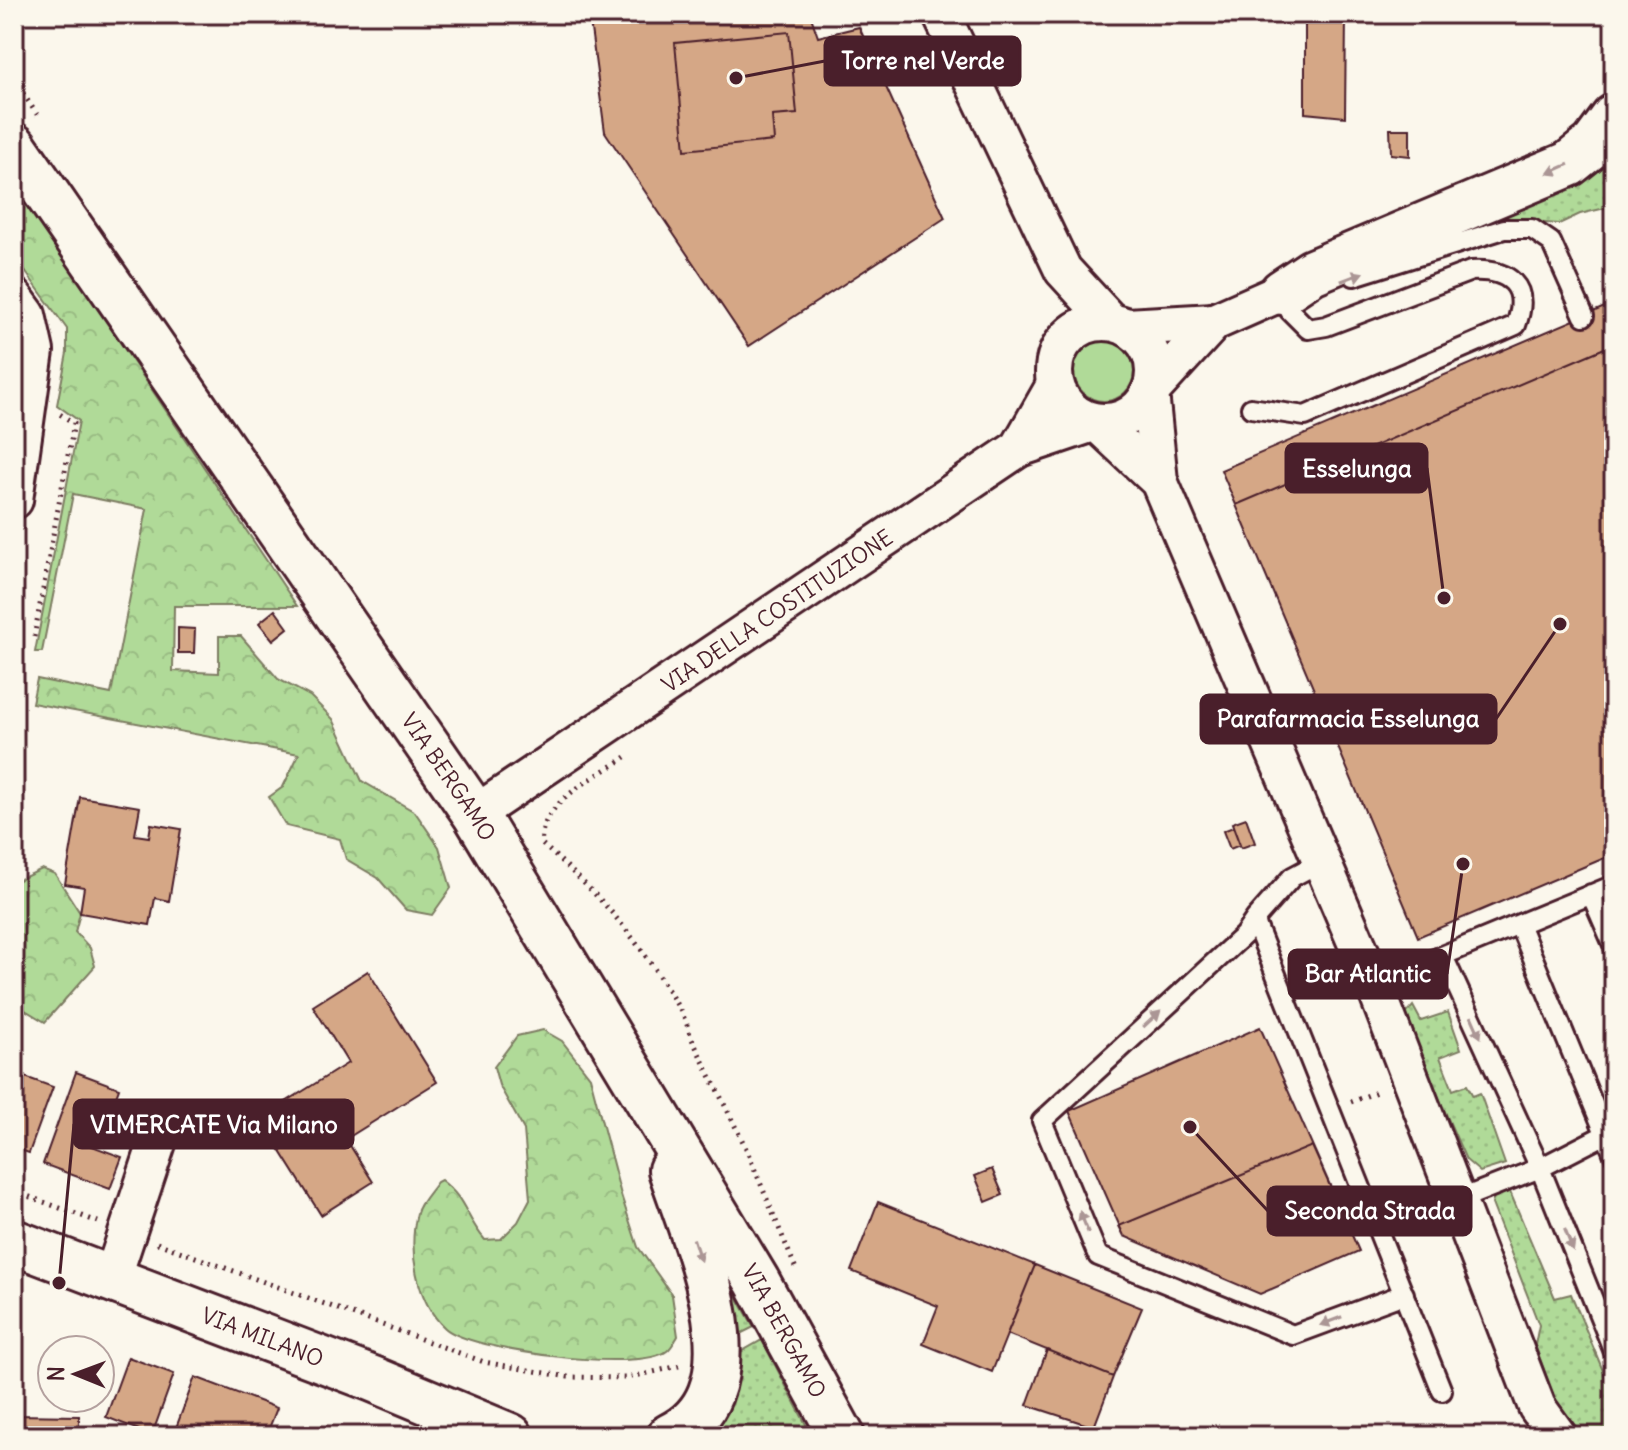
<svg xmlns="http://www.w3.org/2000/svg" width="1628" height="1450" font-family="Delius,sans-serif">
<defs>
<pattern id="grass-dots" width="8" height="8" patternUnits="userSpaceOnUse" patternTransform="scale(2)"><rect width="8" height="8" fill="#b0da98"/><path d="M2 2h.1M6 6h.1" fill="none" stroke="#99bb83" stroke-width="1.8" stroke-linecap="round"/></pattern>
<pattern id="forest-crowns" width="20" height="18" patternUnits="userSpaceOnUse" patternTransform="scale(2)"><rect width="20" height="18" fill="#b0da98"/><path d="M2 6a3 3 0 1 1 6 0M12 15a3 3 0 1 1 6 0" fill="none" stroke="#99bb83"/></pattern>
</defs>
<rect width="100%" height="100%" fill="#fbf7ec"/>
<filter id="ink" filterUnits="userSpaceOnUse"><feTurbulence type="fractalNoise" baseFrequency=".0125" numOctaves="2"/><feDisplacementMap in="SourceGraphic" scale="16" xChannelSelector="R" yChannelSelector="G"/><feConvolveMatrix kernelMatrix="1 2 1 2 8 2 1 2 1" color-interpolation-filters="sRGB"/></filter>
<g filter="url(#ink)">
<path fill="url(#grass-dots)" stroke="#7d7c62" stroke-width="2" d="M1614,143v63l-34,8 -21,10 -57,-4 -27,9 108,-52z
M1413,1006l8,15 27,-9 13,37 -21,8 13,33 14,-5 6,11 7,-3 25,71 -25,8 -14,-12 -58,-133 -2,-13z
M1507,1185l48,113 16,-4 35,84 8,4v54h-36l-19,-25 -24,-66 4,-20 -47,-121 4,-15z
M719,1265l35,62 -22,11z
M762,1340l50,96h-118l38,-79z"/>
<path fill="url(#forest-crowns)" stroke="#7d7c62" stroke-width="2" d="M14,184l283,422h-123l-1,65 46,2v-37h22l37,43 32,17 23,23 29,62 53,31 24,35 12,41 -19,27 -26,-5 -28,-32 -32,-19 -6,-20 -54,-13 -17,-29 14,-10 16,-33 -267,-51 5,-24 74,15 36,-185 -74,-15 -31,158h-7l44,-231 -22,-16 10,-52v-24l-53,-73z
M42,869l13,5 25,39 -5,19 15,16 5,18 -50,56 -20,-12h-11v-128z
M543,1030l19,11 28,36 31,118 17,52 34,48 6,41c-3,5 -7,12 -11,15 -29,22 -197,0 -222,-23 -29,-27 -37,-78 -28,-115 2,-10 14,-22 20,-31l4,-2c26,20 23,35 44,60l16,-1 17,-17 12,-23 -6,-69 -25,-45 -5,-18 23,-31z"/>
<path fill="#b0da98" stroke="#7d7c62" stroke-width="2" d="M1074 371a30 30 0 1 1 60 0a30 30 0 1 1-60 0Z"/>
<path fill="#d5a786" stroke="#4a1f2b" stroke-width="2" d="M589,14h221l8,23 41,-10 86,191 -196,128 -144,-214z
M1305,14h41l-1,103 -40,-4z
M789,32l8,82 -25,2 2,25 -89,9 -10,-107z
M1390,129h20v27l-19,-2z
M1614,303v41l-378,161 -15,-35z
M1614,344v510l-196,83 -182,-432z
M275,610l13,18 -15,12 -14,-17z
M178,628l17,1 -1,24h-16z
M80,797l60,10 -5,28 14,2 2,-13 30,5 -12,72 -14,-3 -5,27 -70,-12 4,-26 -19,-3z
M1246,818l9,25 -14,5 -9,-25z
M1233,827l7,18 -10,4 -7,-18z
M368,971l69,111 -91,57 27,43 -52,33 -61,-97 88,-55 -35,-57z
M1260,1027l99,224 -99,43 -136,-58 -55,-125z
M76,1072l43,16 -10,27 -16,-6 -12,33 41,15 -12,32 -67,-25z
M14,1073l39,14 -24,66 -15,-5z
M1312,1146l47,105 -99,43 -136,-58 -5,-10z
M992,1169l11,26 -17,7 -11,-26z
M878,1202l157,63 -43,107 -69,-28 15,-38 -87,-35z
M1035,1265l107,43 -29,69 -106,-43z
M1047,1350l66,27 -19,50 -67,-22z
M128,1357l46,17 -22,61 -46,-18z
M195,1377l82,31 -11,28h-69l-21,-8z
M14,1415l65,1v20h-65z"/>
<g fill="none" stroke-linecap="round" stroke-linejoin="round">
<g stroke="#4a1f2b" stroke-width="24">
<path id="lane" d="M1354,276l150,-47h28l19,13 33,74
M1251,408l54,8 211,-91c15,-40 -8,-56 -45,-54l-145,55 -18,3 -18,-18 -7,-19
M1322,861l-30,16 -37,42 2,8 185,464
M1591,894l23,53
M1255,919l-11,16 -202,186 56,135 195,79 111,-41
M1519,924l95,231
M1443,956l97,212 74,184
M1374,984l240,-99
M1458,1200l82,-32 74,-38"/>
</g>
<g stroke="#4a1f2b" stroke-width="42">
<g id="street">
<path d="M941,14l122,256 47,51"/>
<path d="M14,297l13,18 8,36 -21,149"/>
<circle cx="1104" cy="372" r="50"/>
<path d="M1127,327l87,-5"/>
<path d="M1019,448l77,-26 63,59 215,503 163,423 21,29"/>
<path d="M1159,481l-9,-89 64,-70 68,-30"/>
<path id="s1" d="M475,814l544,-366 36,-63"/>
<path d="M112,1279l50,-151"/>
</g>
</g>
<g stroke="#4a1f2b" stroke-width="50">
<g id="secondary">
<path id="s2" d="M14,146l461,668 282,467 85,155"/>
<path d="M1282,292l30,-20 257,-108 25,-20 20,-27"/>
<path id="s3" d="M14,1242l359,137 137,57"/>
<path d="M670,1436c94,-45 24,-195 1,-266"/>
</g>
</g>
<path stroke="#4a1f2b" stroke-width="5" stroke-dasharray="2 6" stroke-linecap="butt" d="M14,80l24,36
M34,637l40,-214 -16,-10
M626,757c-29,20 -89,46 -84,87 56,50 86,82 126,146 9,16 18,27 22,45l55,111 51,123
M1351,1102l28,-11
M14,1191l84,31
M1394,1209l28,-11
M157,1243l327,119 84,15 59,1 52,-12"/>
<use href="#lane" stroke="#fbf7ec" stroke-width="18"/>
<use href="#street" stroke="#fbf7ec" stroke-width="36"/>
<use href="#secondary" stroke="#fbf7ec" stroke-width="44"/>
</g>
<defs><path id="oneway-solid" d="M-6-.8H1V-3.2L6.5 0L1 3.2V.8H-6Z" transform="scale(2)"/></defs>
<g fill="#ab9695">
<use href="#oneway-solid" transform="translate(1558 169) rotate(156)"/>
<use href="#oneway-solid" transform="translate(1352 277) rotate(-21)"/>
<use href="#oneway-solid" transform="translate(1152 1019) rotate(-43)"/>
<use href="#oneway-solid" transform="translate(1476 1027) rotate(66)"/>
<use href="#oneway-solid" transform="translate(1084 1222) rotate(-112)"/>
<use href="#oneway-solid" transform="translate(1569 1240) rotate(68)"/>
<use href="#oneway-solid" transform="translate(697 1250) rotate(72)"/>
<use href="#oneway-solid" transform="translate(1331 1321) rotate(159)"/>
</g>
</g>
<g text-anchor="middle" stroke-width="6" stroke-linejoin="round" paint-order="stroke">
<g font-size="22" fill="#4a1f2b" stroke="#fbf7ec">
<text dy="8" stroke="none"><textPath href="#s1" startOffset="364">VIA DELLA COSTITUZIONE</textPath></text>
<text dy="8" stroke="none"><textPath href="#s2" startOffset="766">VIA BERGAMO</textPath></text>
<text dy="8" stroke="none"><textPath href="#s2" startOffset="1414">VIA BERGAMO</textPath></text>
<text dy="8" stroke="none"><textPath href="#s3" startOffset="266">VIA MILANO</textPath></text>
</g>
</g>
<path fill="none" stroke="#4a1f2b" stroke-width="3" d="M736 78L825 61M1444 598L1427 468M1560 624L1496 719M1463 864L1447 974M59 1283L74 1124M1190 1127L1268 1211"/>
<g fill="#4a1f2b" stroke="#fbf7ec" stroke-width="3">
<circle cx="736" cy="78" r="8"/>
<circle cx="1444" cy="598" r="8"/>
<circle cx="1560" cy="624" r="8"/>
<circle cx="1463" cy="864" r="8"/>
<circle cx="59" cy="1283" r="8"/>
<circle cx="1190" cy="1127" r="8"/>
</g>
<g fill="#4a1f2b" stroke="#4a1f2b" stroke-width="3">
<rect x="825" y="37" width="195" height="48" rx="8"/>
<rect x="1286" y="444" width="141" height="48" rx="8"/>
<rect x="1201" y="695" width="295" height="48" rx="8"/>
<rect x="1289" y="950" width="158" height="48" rx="8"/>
<rect x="74" y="1100" width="279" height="48" rx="8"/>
<rect x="1268" y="1187" width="203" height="48" rx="8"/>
</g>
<g font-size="24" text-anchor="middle" font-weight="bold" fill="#fff">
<text x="923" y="69">Torre nel Verde</text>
<text x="1357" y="477">Esselunga</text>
<text x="1348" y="727">Parafarmacia Esselunga</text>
<text x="1368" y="982">Bar Atlantic</text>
<text x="214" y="1133">VIMERCATE Via Milano</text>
<text x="1370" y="1219">Seconda Strada</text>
</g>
<rect width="1628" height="1450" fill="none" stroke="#fbf7ec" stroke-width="48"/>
<rect x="24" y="24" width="1580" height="1402" fill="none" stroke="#4a1f2b" stroke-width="3" filter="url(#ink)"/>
<g transform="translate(76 1374) rotate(271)"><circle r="38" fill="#fbf7ec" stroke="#b4a19f" stroke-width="2"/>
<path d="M0-6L14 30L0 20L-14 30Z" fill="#4a1f2b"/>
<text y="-12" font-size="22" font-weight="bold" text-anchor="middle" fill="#4a1f2b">N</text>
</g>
</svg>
